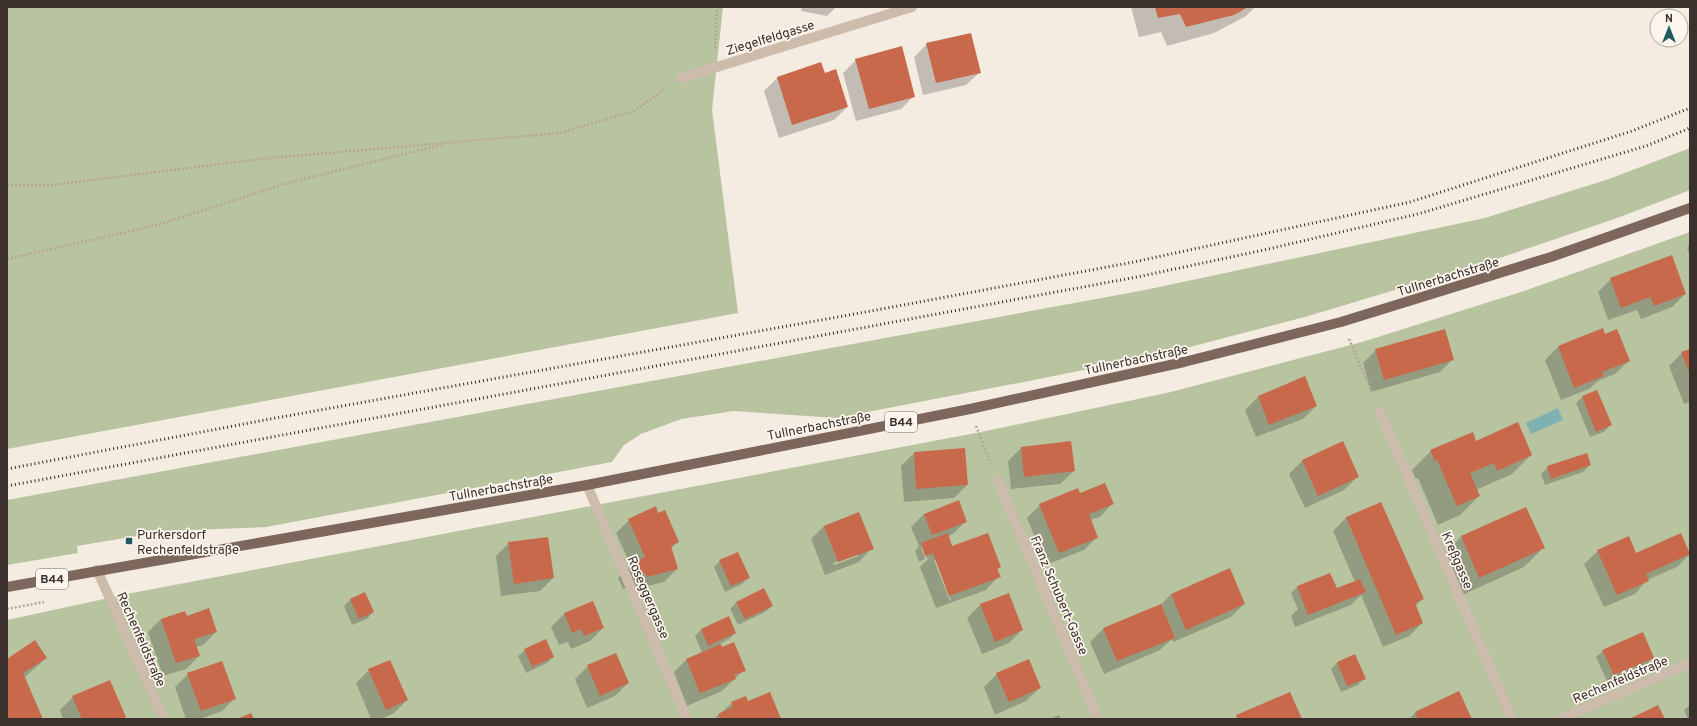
<svg xmlns="http://www.w3.org/2000/svg" width="1697" height="726" font-family="Overpass,sans-serif">
<rect width="100%" height="100%" fill="#f4ebe1"/>
<path fill="#b8c4a0" d="M7,7h716l-11,103 26,203 -731,136z
M1690,148v42l-70,27 -129,44 -186,56 -142,37 -134,27 -193,37 -102,-7 -53,8 -40,15 -17,11 -12,17 -346,65 -100,4 -89,15 1,7 -71,12v-65l1138,-210 340,-72 124,-39z
M1690,232v487h-1683v-99l125,-27 849,-161 190,-40 191,-50 159,-50z"/>
<path fill="#7fb0b2" d="M1558,408l5,12 -32,14 -5,-11z"/>
<path fill="#0003" fill-rule="evenodd" d="M802,7h34l-9,9 -26,-5z
M1131,7h124l-9,9 -32,17 -47,13 -6,-14 -22,5z
M927,44l53,28 -14,13 -43,10 -9,-38z
M856,60l58,36 -13,13 -45,12 -13,-48z
M821,64l3,10 23,33 -13,13 -55,18 -15,-47 13,-13z
M1690,244v11l-3,-7z
M1611,279l74,15 -13,13 -31,12 -4,-9 -29,10 -10,-28z
M1604,335l25,26 -14,13 -17,7 -9,8 -28,11 -16,-40 13,-13z
M1376,350l77,9 -13,13 -69,20 -8,-29z
M1690,350v52l-6,2 -15,-38 13,-13z
M1305,378l11,28 -13,13 -47,18 -11,-27 13,-13z
M1582,397l28,28 -6,7 -14,5 -14,-34z
M1476,442l55,13 -19,19 -36,16 3,6 -19,19 -22,10 -20,-47 -2,1 -4,-9 19,-19z
M1342,443l15,34 -13,13 -39,18 -16,-34 13,-13z
M1021,448l53,23 -14,13 -49,5 -3,-28z
M914,453l53,32 -13,13 -50,4 -3,-36z
M1590,465l-7,7 -38,13 -4,-11 7,-7z
M1080,494l33,9 -13,14 -10,3 7,17 -13,13 -38,15 -19,-47 13,-13z
M1381,503l41,96 -7,8 7,16 -13,13 -26,11 -22,-52 -10,10 -56,22 -4,-11 7,-7 -7,-16 7,-7 34,5 23,-9 -22,-51 13,-13z
M858,513l14,35 -13,14 -34,13 -14,-36 13,-13zM858,554v2l-24,9 -1,-2z
M658,514l20,28 -7,6 6,21 -13,13 -30,7 -2,-4 -9,4 -5,-11 13,-12 -15,-33 13,-13z
M924,514l42,7 -13,13 -5,2v13l52,18 -3,3 2,6 -13,14 -50,18 -16,-41 10,-10 -3,1 -4,-11h-2l4,12 -6,3 -4,-11 4,-5 -8,-19zM934,560h2l15,40 -1,1z
M1461,537l82,11 -19,19 -64,29 -18,-40z
M1629,538l7,16h54l-13,13 -30,13 -12,14 -31,13 -20,-43 14,-13z
M509,543l44,35 -13,13 -39,5 -5,-40z
M720,561l28,17 -6,6 -17,8 -11,-25z
M365,594l8,18 -6,7 -15,6 -8,-19 6,-6z
M1171,594l73,10 -13,13 -58,25 -1,-3 -12,11 -56,24 -14,-32 13,-13 58,-24z
M592,602l11,26 -13,13 -19,8 -3,-7 -9,3 -8,-18 13,-13z
M737,602l35,4 -7,6 -27,13 -8,-16z
M980,605l42,25 -13,13 -27,11 -15,-36z
M186,617l30,15 -13,13 -7,2 3,9 -13,13 -23,7 -15,-44 13,-13z
M701,630l34,3 -6,6 -9,5 2,4 22,22 -22,21 -35,15 -13,-34 13,-13 15,-6 -7,-17z
M525,650l28,7 -6,6 -21,10 -8,-17z
M1603,651l50,6 -6,7 -40,17 -11,-24z
M1355,655l9,23 -6,7 -17,7 -10,-23 6,-6z
M46,658l-22,20 18,41h-35v-59z
M588,666l40,17 -13,13 -28,12 -12,-29z
M369,670l38,30 -13,13 -13,6h-10l-15,-36z
M188,674l47,24 -13,13 -22,8h-14l-11,-32z
M997,674l43,14 -14,13 -31,14 -11,-28z
M1458,692l13,27h-62l6,-6z
M73,697l52,20 -2,2h-60l-3,-9z
M732,703h15l33,16h-66z
M1690,705v14h-2l-4,-9z
M1059,715l2,4h-11z"/>
<path fill="#c8694b" d="M1155,7h93l-14,8 -48,12 -6,-13 -22,4z
M971,33l10,40 -45,10 -10,-40z
M902,46l13,51 -46,12 -14,-50z
M821,62l4,11 11,-4 12,38 -56,18 -15,-48z
M1672,255l14,39 -32,12 -4,-9 -29,11 -11,-30z
M1603,328l2,6 12,-5 13,32 -28,11 2,4 -30,12 -16,-42z
M1445,329l9,31 -70,20 -9,-31z
M1690,349v25l-9,-22z
M1305,376l12,30 -48,19 -11,-29z
M1597,390l15,35 -16,7 -14,-36z
M1518,422l14,33 -35,16 -3,-8 -24,10 10,23 -23,10 -20,-46 -2,1 -5,-11 43,-18 3,9z
M1071,441l4,30 -51,6 -3,-30z
M1343,441l16,36 -41,19 -16,-36z
M965,448l3,37 -52,4 -2,-37z
M1587,453l4,12 -40,14 -4,-13z
M1105,483l9,21 -25,10 9,24 -39,15 -20,-49 39,-16 2,5z
M959,500l8,22 -35,13 -8,-21z
M1381,502l43,97 -9,4 8,20 -27,12 -50,-118z
M656,506l2,7 7,-3 14,32 -8,4 7,23 -31,8 -2,-4 -9,3 -5,-12 14,-7 -17,-38z
M1526,507l19,41 -66,30 -18,-42z
M859,512l15,37 -36,13 -14,-36z
M948,533l4,13 36,-13 13,34 -4,2 4,8 -52,19 -16,-43 -8,3 -4,-13z
M1681,533l9,21 -44,20 3,7 -32,14 -20,-45 32,-14 7,17z
M548,537l6,41 -40,6 -6,-42z
M738,552l12,26 -19,8 -12,-26z
M1230,568l15,36 -59,26 -15,-36z
M1330,573l7,15 23,-9 6,13 -58,23 -11,-29z
M764,588l9,18 -28,13 -9,-17z
M365,592l9,20 -15,7 -9,-20z
M1009,593l14,37 -28,12 -15,-38z
M593,601l11,27 -20,8 -3,-7 -9,4 -8,-20z
M1161,604l14,34 -58,23 -14,-33z
M209,608l8,24 -23,7 6,17 -24,7 -15,-44 24,-8 2,5z
M729,616l7,17 -28,13 -7,-17z
M1643,632l11,26 -40,17 -12,-25z
M546,639l8,18 -22,10 -8,-18z
M35,640l12,18 -24,15 20,46h-36v-60z
M734,642l12,29 -12,4 2,4 -36,14 -14,-34 35,-15 1,3z
M616,653l13,30 -29,13 -13,-31z
M1355,654l11,25 -19,7 -10,-24z
M1029,659l12,29 -32,14 -13,-29z
M390,660l18,40 -22,10 -18,-41z
M222,661l14,38 -35,12 -14,-38z
M110,680l16,37 -4,2h-40l-10,-23z
M1459,691l13,28h-54l-3,-7z
M770,692l11,27h-61l-2,-5 15,-7 -2,-5 15,-6 2,5z
M1290,692l12,27h-65l-1,-4z
M1658,705l7,14h-36z
M251,713l3,6h-17z"/>
<g fill="none" stroke-linecap="round" stroke-linejoin="round">
<path stroke="#b9a596" stroke-width="2.5" stroke-dasharray="2 2" stroke-linecap="butt" d="M715,48l2,-41
M7,185h45l219,-27 289,-25 74,-22 31,-22
M7,259l154,-35 123,-40 157,-39
M1349,339l24,56
M976,426l15,38
M7,609l37,-7"/>
<path stroke="#cdbbac" stroke-width="10" d="M681,78l231,-71
M1380,412l132,307
M998,481l100,238
M587,485l100,234
M97,570l67,149
M1560,719l130,-56"/>
<path stroke="#7d675c" stroke-width="10" d="M7,587l580,-102 383,-76 214,-47 157,-40 210,-65 139,-49"/>
<path stroke="#3b302b" stroke-width="3" stroke-dasharray="1 3" stroke-linecap="butt" d="M7,469l263,-50 601,-108 263,-49 276,-60 222,-71 58,-23
M7,486l1130,-209 127,-27 154,-36 228,-68 44,-18"/>
</g>
<rect fill="#1f5a5e" stroke="#fbf5ee" stroke-width="1.5" x="125" y="537" width="8" height="8" rx="2"/>
<g text-anchor="middle" stroke-width="3.5" stroke-linejoin="round" paint-order="stroke">
<g fill="#fbf5ee" stroke="#756b66" stroke-width="1">
<rect x="885" y="412" width="32" height="20" rx="3"/>
<rect x="36" y="569" width="32" height="20" rx="3"/>
</g>
<g font-size="12" font-weight="bold" fill="#3b302b">
<text x="901" y="426">B44</text>
<text x="52" y="583">B44</text>
</g>
<g font-size="13" fill="#3b302b" stroke="#fbf5ee">
<text transform="translate(770 37) rotate(-17)" y="5">Ziegelfeldgasse</text>
<text transform="translate(1448 276) rotate(-17)" y="5">Tullnerbachstraße</text>
<text transform="translate(1136 359) rotate(-12)" y="5">Tullnerbachstraße</text>
<text transform="translate(819 425) rotate(-11)" y="5">Tullnerbachstraße</text>
<text transform="translate(501 487) rotate(-10)" y="5">Tullnerbachstraße</text>
<text transform="translate(1458 560) rotate(67)" y="5">Kreßgasse</text>
<text transform="translate(1060 595) rotate(67)" y="5">Franz Schubert-Gasse</text>
<text transform="translate(649 597) rotate(67)" y="5">Roseggergasse</text>
<text transform="translate(142 639) rotate(66)" y="5">Rechenfeldstraße</text>
<text transform="translate(1620 679) rotate(-23)" y="5">Rechenfeldstraße</text>
</g>
<g font-size="13" fill="#3b302b" stroke="#fbf5ee" text-anchor="start">
<text x="137" y="539">Purkersdorf<tspan x="137" dy="15">Rechenfeldstraße</tspan></text>
</g>
</g>
<rect width="1697" height="726" fill="none" stroke="#3b302b" stroke-width="16"/>
<g transform="translate(1669 28)"><circle r="19" fill="#fbf5ee" stroke="#aea6a0"/>
<path d="M0-3L7 15L0 10L-7 15Z" fill="#1f5a5e"/>
<text y="-6" font-size="11" font-weight="bold" text-anchor="middle" fill="#3b302b">N</text>
</g>
</svg>
